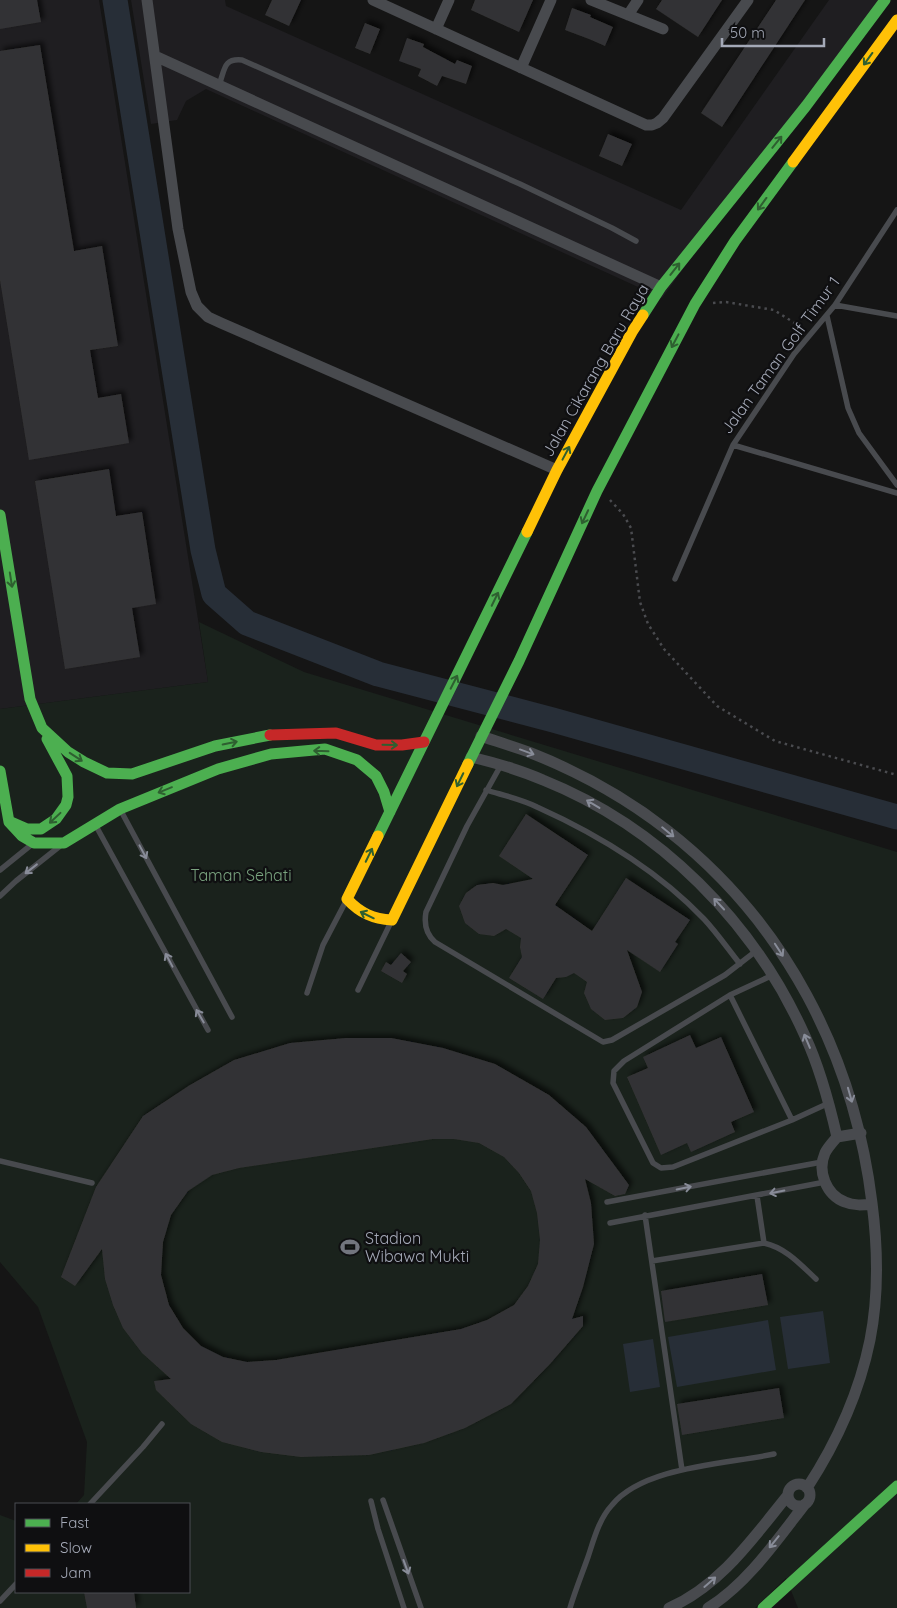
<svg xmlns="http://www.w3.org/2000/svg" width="897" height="1608" font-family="Quicksand,sans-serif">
<defs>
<filter id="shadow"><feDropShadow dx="3.5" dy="-3.5" stdDeviation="2.5" flood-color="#0009"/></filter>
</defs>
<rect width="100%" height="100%" fill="#151515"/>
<path fill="#1f1e21" d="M0,0h99l109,682 -208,27z
M131,0h94l1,6 455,204 148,-210h50l-217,298 -456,-209 -20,12 -9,19 -26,4z"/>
<path fill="#1a221c" d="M199,622l105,50 593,180v756h-99l-12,-30 -31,30h-755v-93l16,6v71h173v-88h-113l8,-9 3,-53 -49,-135 -38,-45v-553l208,-27z"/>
<path fill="#272e37" d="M823,1311l7,52 -42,6 -8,-52z
M768,1320l8,50 -99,17 -9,-50z
M653,1339l7,48 -30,5 -7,-48z"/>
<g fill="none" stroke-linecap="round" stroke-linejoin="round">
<path stroke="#272e37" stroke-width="25" d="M115,0l88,550 11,44 33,29 131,51 175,46 344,97"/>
</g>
<path fill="#333334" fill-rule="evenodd" filter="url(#shadow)" d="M0,0h37l4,22 -41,7z
M272,0h29l-12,26 -24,-11z
M475,0h58l-14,32 -48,-22z
M662,0h60l-24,37 -42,-28z
M776,0h29l-83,127 -21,-14z
M572,8l19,7 -1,2 23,10 -8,19 -16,-7 -24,-9z
M365,23l15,6 -10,25 -15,-6z
M407,38l17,6 -1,3 32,17 2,-4 15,6 -6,18 -24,-8 -5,10 -19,-10 3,-7 -22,-8z
M40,45l34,206 28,-5 16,100 -28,4 8,48 23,-4 8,49 -100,17 -29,-180v-229z
M608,134l24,10 -10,22 -23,-10z
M109,469l7,47 26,-4 14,92 -24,4 8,49 -75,12 -30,-188z
M526,814l62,41 -33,50 37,26 34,-53 64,42 -15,22 3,2 -18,28 -33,-22 15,42 -5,15 -14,11 -18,2 -14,-11 -7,-16 3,-11 -13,-9 -8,4 -10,1 -13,21 -34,-21 13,-21 -2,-10 1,-9 -15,-9 -12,7 -15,-2 -14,-11 -6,-17 7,-13 11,-8 16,-2 10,2 30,-6 -34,-23z
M401,953l10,9 -8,9 4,3 -5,9 -21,-12 5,-9 5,3z
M690,1035l6,13 25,-11 33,75 -23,10 4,10 -44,20 -4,-9 -26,12 -34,-78 21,-9 -5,-11z
M346,1038h45l52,10 52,16 54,31 37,32 43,58 -4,9 -10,2 -30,-17 6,24 3,41 -11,43 -11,32 11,-3v10l-33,38 -39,40 -46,24 -41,15 -55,12 -68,2 -40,-5 -39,-10 -31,-18 -35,-34 -2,-9 17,-2 -29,-26 -19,-25 -10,-23 -8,-26 -3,-30 -27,37 -14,-9 35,-90 47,-71 47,-31 44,-25 56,-17zM433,1139h21l25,4 25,14 15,16 12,18 6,22 3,27 -2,24 -10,22 -14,19 -27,15 -26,9 -185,31 -29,2 -24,-5 -22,-11 -18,-18 -14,-23 -8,-30 2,-33 8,-27 17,-24 24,-16 27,-7z
M762,1274l6,31 -103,17 -4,-31z
M779,1388l5,30 -102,17 -5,-31z
M84,1592h50l2,16h-49z"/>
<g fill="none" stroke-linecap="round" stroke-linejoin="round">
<path stroke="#4a4b4f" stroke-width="2.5" stroke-dasharray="2.5 4" stroke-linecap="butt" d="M713,303l13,-1 48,8 30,19
M610,500l13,14 8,14 9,74 8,22 16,25 53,57 58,35 122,34"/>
<path stroke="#484a4e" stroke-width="5.5" d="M219,85c6,-15 4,-27 23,-25l278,124 92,44 24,13
M835,305l62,11
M827,316l21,92 11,25 38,52
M733,445l164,48
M675,579l58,-134 61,-91 41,-49 62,-95
M501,765l-34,61 -41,86c-2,11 0,22 9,30l168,100 9,-2 113,-65 31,-24
M486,790c16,5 35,9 51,17 60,27 121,64 167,112 13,14 24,30 36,45
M121,811l111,206
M96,826l112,204
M0,870l31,-25
M0,896l16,-15 44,-35
M773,975l-43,20 -106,66 -10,10 -1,12 40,80 8,5 12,-1 119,-47 37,-17
M358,990l33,-68
M307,993l16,-48 23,-44
M730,995l62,125
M0,1161l92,22
M757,1196l7,47
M607,1202l215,-40
M645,1215l37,255
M610,1223l215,-41
M652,1261l112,-18c22,5 36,21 52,36
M383,1500l38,108
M371,1501l7,28 26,79
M90,1504l53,-57 19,-23
M0,1601l16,-17
M570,1608c5,-17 12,-34 18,-51 6,-18 11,-38 24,-52 32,-39 116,-41 162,-51"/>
<path stroke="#484a4e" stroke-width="11" d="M147,0l31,229 13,63 6,14 11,11 13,6 336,147
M373,0l273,125h6l5,-2 6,-5 85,-118
M591,0l72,29
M628,15l10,-15
M436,29l13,-29
M155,56l506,231
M521,68l30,-68
M481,736c17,6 34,11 50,17 48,19 95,45 136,77 118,92 187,225 205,373 6,46 7,91 -2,137 -11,54 -33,102 -63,148
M471,757c25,6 49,13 72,23 117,47 211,142 262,256 15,32 24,66 32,101
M837,1137c-4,5 -9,10 -12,16 -8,18 1,42 20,49 9,4 18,3 27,2
M837,1137l24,-4
M788 1495a11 11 0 1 1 22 0a11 11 0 1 1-22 0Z
M669,1608c52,-23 84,-70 119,-113
M708,1608c39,-24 69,-68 97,-104"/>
<path stroke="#4caf50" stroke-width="11" d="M643,315l18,-28 145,-181 79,-106
M0,515l30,184 12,29 26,24 16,10 23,11 25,1 83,-28 55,-11
M468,764l51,-103 78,-170 98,-187 40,-63 58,-79
M0,771l9,51 13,14 12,7h30l56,-34 98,-40 53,-15 54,-5 32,11 19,16 8,16 6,20
M11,822l16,7h14l15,-10 10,-14 2,-8 -1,-21 -20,-37
M378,836l149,-304
M763,1608l134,-122"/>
<path stroke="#ffc107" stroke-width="11" d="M793,162l104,-142
M527,532l30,-62 75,-138 11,-17
M378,836l-31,63c13,14 26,20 45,21l76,-156"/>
<path stroke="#c62828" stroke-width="11" d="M270,735l66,-2 40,12h26l22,-3"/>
</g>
<defs><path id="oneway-shaft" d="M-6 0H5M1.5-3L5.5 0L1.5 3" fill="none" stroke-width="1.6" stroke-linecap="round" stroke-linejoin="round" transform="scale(1.25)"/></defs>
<g stroke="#2e5f30">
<use href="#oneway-shaft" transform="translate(868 59) rotate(126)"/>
<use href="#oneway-shaft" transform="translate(777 142) rotate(-51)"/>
<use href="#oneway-shaft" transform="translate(762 204) rotate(126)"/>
<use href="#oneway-shaft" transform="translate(675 269) rotate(-52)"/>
<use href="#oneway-shaft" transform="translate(675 341) rotate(118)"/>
<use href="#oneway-shaft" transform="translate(566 453) rotate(-62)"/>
<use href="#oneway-shaft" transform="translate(585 517) rotate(115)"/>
<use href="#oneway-shaft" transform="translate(11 580) rotate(81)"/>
<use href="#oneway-shaft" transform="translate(495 599) rotate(-64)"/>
<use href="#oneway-shaft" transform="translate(454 682) rotate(-63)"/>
<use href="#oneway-shaft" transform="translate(230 743) rotate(-12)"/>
<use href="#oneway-shaft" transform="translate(390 745) rotate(1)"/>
<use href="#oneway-shaft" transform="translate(321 751) rotate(-178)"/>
<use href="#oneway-shaft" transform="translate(76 757) rotate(33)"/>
<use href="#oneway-shaft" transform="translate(460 780) rotate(116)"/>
<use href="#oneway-shaft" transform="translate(165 790) rotate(158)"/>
<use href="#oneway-shaft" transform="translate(55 818) rotate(137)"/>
<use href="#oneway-shaft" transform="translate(369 855) rotate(-64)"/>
<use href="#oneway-shaft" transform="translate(367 915) rotate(-154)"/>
</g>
<g stroke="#888c98">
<use href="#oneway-shaft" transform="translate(527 752) rotate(20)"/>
<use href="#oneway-shaft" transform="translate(593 804) rotate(-149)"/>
<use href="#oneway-shaft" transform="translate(668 832) rotate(39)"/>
<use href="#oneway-shaft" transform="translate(143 852) rotate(62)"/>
<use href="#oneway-shaft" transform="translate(31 869) rotate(142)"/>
<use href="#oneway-shaft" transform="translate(719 904) rotate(-133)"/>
<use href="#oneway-shaft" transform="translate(779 950) rotate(57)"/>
<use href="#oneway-shaft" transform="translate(169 960) rotate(-118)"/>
<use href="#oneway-shaft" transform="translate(200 1016) rotate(-120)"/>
<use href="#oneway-shaft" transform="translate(807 1041) rotate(-113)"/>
<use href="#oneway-shaft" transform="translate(850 1095) rotate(74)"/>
<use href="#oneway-shaft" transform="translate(684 1188) rotate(-11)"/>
<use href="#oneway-shaft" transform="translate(777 1192) rotate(169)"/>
<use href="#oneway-shaft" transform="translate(774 1542) rotate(129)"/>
<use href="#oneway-shaft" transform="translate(406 1567) rotate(70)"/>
<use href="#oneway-shaft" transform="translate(710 1582) rotate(-41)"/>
</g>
<defs>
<g id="stadium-bare" transform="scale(1.5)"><path d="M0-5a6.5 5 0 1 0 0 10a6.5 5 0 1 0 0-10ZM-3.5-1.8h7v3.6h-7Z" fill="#72757e" stroke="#0f0f11" stroke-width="2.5" paint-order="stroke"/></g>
</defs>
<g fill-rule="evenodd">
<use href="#stadium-bare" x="350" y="1247"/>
</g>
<g text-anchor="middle" stroke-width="4.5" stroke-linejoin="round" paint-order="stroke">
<g font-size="16" fill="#a4a9b7" stroke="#0f0f11">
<text transform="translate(780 355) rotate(-54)" y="6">Jalan Taman Golf Timur 1</text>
<text transform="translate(595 370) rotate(-60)" y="6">Jalan Cikarang Baru Raya</text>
</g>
<g font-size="16" fill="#7aa37f" stroke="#0f0f11">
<text x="241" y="881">Taman Sehati</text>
</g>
<g font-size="16" fill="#a4a9b7" stroke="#0f0f11" text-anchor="start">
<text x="365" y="1244">Stadion<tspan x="365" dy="18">Wibawa Mukti</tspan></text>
</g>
</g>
<rect x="15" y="1503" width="175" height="90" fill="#0f0f11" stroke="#4b4d53"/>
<rect x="25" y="1519" width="25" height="8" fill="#4caf50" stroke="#4b4d53"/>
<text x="60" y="1528" font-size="15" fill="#a4a9b7">Fast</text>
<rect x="25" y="1544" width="25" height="8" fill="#ffc107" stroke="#4b4d53"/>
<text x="60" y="1553" font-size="15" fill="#a4a9b7">Slow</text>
<rect x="25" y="1569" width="25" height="8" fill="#c62828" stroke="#4b4d53"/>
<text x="60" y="1578" font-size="15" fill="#a4a9b7">Jam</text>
<path d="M722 38v8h102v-8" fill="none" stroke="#a4a9b7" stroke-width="2.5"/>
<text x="730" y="38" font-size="15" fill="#a4a9b7" stroke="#0f0f11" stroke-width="4" paint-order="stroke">50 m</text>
</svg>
